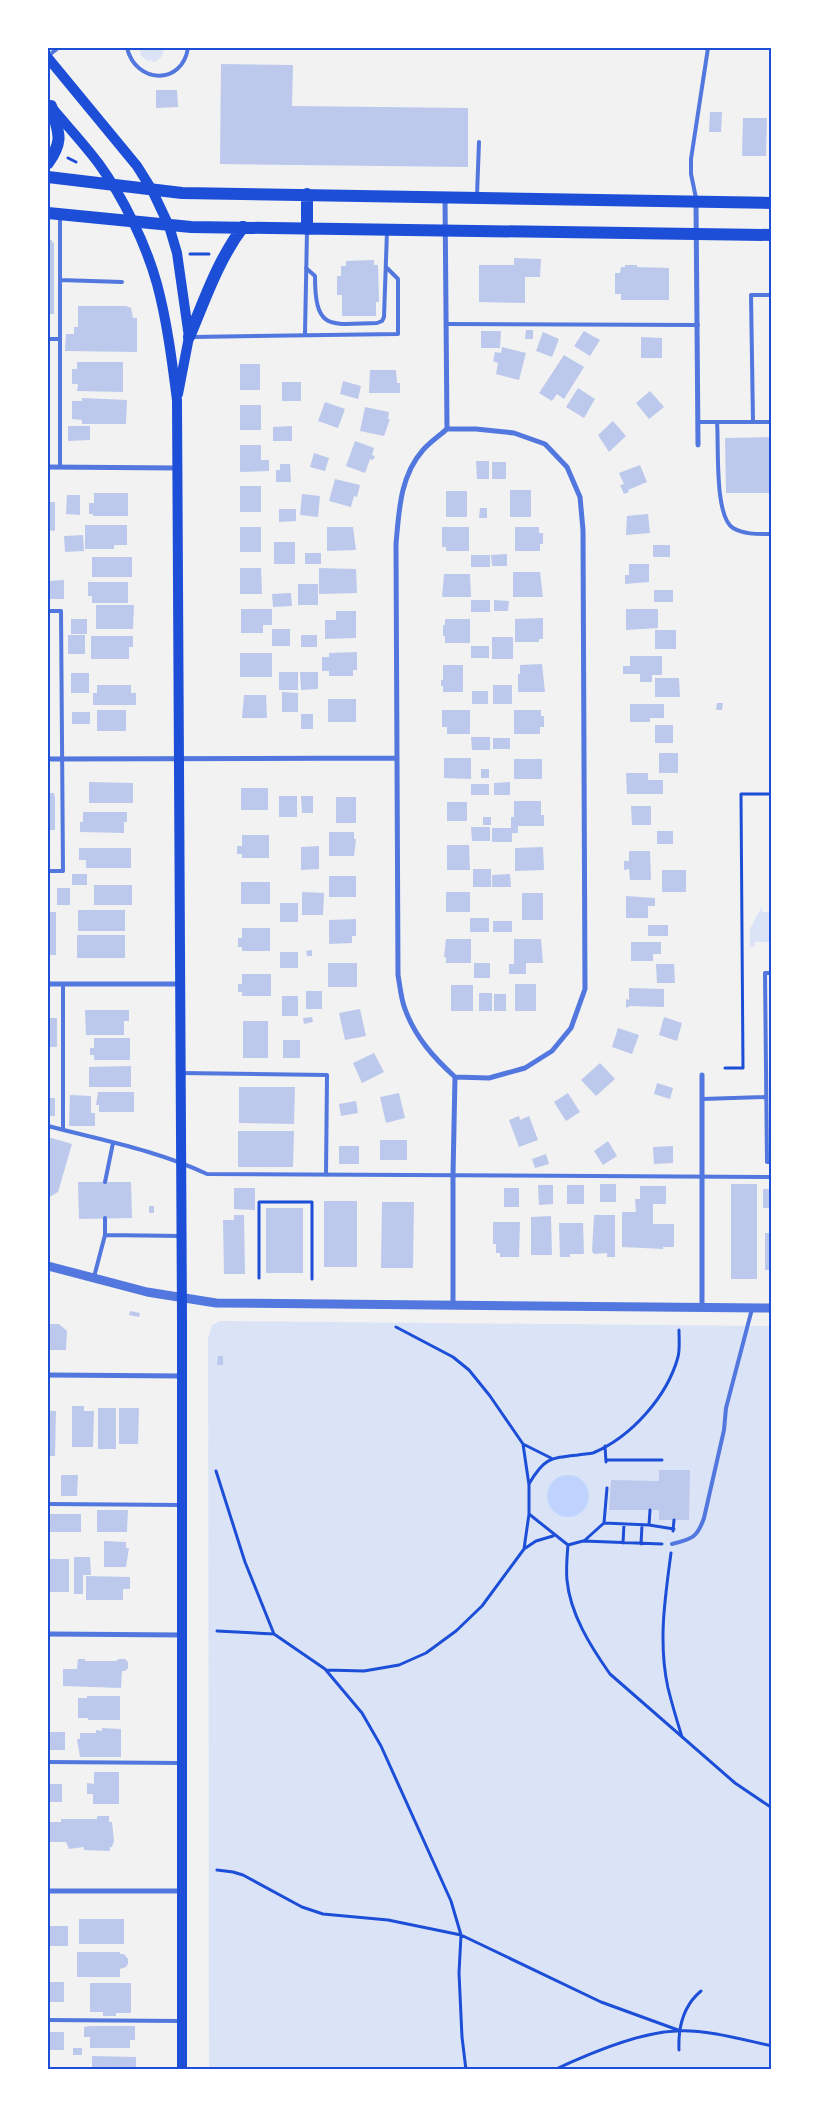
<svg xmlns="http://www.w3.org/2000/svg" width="819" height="2117" font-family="'Crimson Pro',serif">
<rect width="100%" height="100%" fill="#f2f2f2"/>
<path fill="#dbe4f7" d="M139,48h25c0,7 -4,13 -12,14l-1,-3 -1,3 -9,-6z
M762,906v6h9v30h-16l-1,5h-4v-18z
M220,1321l551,5v743h-562l-1,-730 4,-14z"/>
<path fill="#bfd3fe" d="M547 1496a21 21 0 1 1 42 0a21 21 0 1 1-42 0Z"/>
<path fill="#bdc9ec" d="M221,64l72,1 -1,41 176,2v59l-248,-3z
M156,90h21l1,17 -22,1z
M710,112h12l-1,20h-12z
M743,118h24l-1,38h-24z
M48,239l4,1v2l2,1v71h-6z
M514,258l27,1 -1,18h-15v26l-46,-1v-37h35z
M374,260v5h4l1,37h-3v14h-34v-21h-5v-19h4v-10h5v-5z
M625,265h12v2l32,1v32h-48v-6h-6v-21h5l1,-6h4z
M78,306h48l5,2 2,10h4v34l-72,-1 1,-17h8v-7h4z
M526,330h7v9h-8z
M481,331h20l-1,17h-19z
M584,331l16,9 -10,16 -16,-10z
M543,332l16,7 -7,18 -16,-6z
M641,337l21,1v20h-21z
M502,347l24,6 -7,27 -23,-6 2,-11 -5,-2 2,-9 6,1z
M564,355l20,12 -20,32 -7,-5 -5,7 -13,-8z
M77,362h46v30l-46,-1 1,-7h-6v-15h5z
M240,364h20v26h-20z
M370,370h26l1,13h3v10h-31z
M343,381l18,5 -3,13 -18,-5z
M282,382h19v19h-19z
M578,388l17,11 -11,19 -18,-11z
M650,391l14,16 -15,12 -13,-16z
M82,398l45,2 -1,24h-44v-4l-10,-1v-18h10z
M325,402l20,7 -7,19 -20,-7z
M240,405h21v25h-21z
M365,407l24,5 -1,7h2l-6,17 -24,-5z
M613,421l13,15 -17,16 -11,-17z
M68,426h22v14l-22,1z
M292,426v15h-19v-14z
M772,437v56h-46l-1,-55z
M355,441l19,7 -2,7 3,1 -2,4 -3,-1 -5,14 -19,-7z
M240,445h21v15h8v11l-29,1z
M314,453l15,5 -4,13 -15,-4z
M476,461h13v18h-12z
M492,462h14v17h-14z
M280,464h10l1,18h-15v-12h4z
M640,465l7,17 -19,8 1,2 -5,2 -4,-9 4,-1 -5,-11z
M335,479l25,6 -3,12 -3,-1 -3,11 -22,-6z
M240,486h21v26h-21z
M510,490h21v27h-21z
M446,491h21v26h-21z
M94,493h34v23h-35v-2h-4v-11h5z
M302,494l18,2 -2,21 -18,-2z
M67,495h13v20l-14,-1z
M48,499h2v3h5v29l-7,-1z
M480,508h7v10h-8z
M279,509h17v12l-17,1z
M648,514l2,19 -24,2 1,-19z
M85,525h42v20h-13v4h-29z
M240,527h21v25h-21z
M327,527h26l3,23 -29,1z
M442,527h27v24h-23v-4h-4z
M515,527h24v6h4v11h-3v7h-25z
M83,535l1,16 -19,1 -1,-16z
M274,542h21v22h-21z
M653,545h17v12h-17z
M305,553h16v11h-16z
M507,554v12h-15l-1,-11z
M471,555h19v12h-19z
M92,557h40v20h-40z
M629,564h20v18l-24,2v-9h4z
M240,568h21l1,26h-22z
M319,568l37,1 1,24 -38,1z
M513,572h27l3,25h-30z
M444,574h26l1,23h-29z
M64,580v19h-16v-18z
M88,582h40v21h-36v-7h-4z
M298,584h20v21h-20z
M654,590h19v12h-19z
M291,593l1,13 -19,1 -1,-13z
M471,600h19v12h-19z
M494,600l15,1 -1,10h-14z
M96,605h38l-1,24h-37z
M241,609h31v16h-9v8h-22z
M626,609h32v19l-32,2z
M336,611h20v27l-31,1v-19h11z
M543,618v21h-4v3h-24v-23z
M71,619h16v15h-16z
M445,619h25v24h-25v-7h-2v-11h2z
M272,629h18v17h-18z
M655,630h21v19h-21z
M68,635h17v19h-17z
M301,635h16v12h-16z
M91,636h42v11h-4v12h-38z
M492,637h21v22h-21z
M471,646h18v12h-18z
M357,652v18h-4v6h-24v-5h-7v-14h7v-4z
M240,653h32v24h-32z
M630,656h32v19h-10v7h-12v-8h-17v-8h7z
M542,664l3,28h-27v-18h2v-9z
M443,665h20v27h-20v-6h-2v-6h2z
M279,672h19v18h-19z
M300,672h18v17l-17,1z
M71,673h18v20h-18z
M655,678h24l1,19h-25z
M97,685h34v8h5v12h-43v-12h4z
M493,685h19v19h-19z
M472,691h16v13h-16z
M282,692l16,1v19h-16z
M244,695h22l1,23h-25z
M328,699h28v23h-28z
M717,703h6l-1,7h-6z
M630,704h34v14h-14v4h-20z
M97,710h29v21h-29z
M442,710h28v24h-23v-7h-5z
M514,710h27v6h3v11h-4v7h-26z
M72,712h18v12h-18z
M301,714h12v15h-12z
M655,725h18v18h-18z
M471,737h19v13h-18z
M493,738h17v11h-17z
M659,753h19v20h-19z
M444,758h27v21l-27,-1z
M514,759h28v20h-28z
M481,769h8v9h-8z
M626,773h22v7h15v14h-36z
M89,782l44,1v20h-44z
M510,782v13h-16v-12z
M471,784h18v11h-18z
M241,788h27v22h-27z
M48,793h6l1,5v32h-5v10h-2z
M279,796h18v21h-18z
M301,796h12v17h-11z
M336,797h20v26h-20z
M514,801h27v14h3v11h-26v7h-6v9h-20v-14h19v-11h3z
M447,802h20v19h-20z
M631,806h20v19h-19z
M83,812h44v10h-3v11l-44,-1v-10h3z
M483,817h8v8h-8z
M471,827h19v14h-18z
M657,831h16v13h-16z
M329,832h25v7h2l-2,17h-25z
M242,835h27v23h-27v-4h-5v-8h5z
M447,845h22l1,25h-23z
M319,846v23l-18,1v-23z
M543,847l1,23 -29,1v-23z
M79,848h52v20h-45v-8h-7z
M629,851h21l1,29h-21l-1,-11 -5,1v-9h5z
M473,869h18v18h-18z
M662,870h24v22h-24z
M72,874h15v11h-15z
M510,874l1,13h-19v-12z
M329,876h27v21h-27z
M241,882h29v22h-29z
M94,885h38v20h-38z
M57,888h13v17h-13z
M302,892l22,1 -1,22h-21z
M446,892h24v20h-24z
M522,893h21v27h-21z
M626,896l29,2v8h-7v12h-22z
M280,903h18v19h-18z
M78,910h47v21h-47z
M48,912h8v43h-8z
M470,918h19v14h-19z
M356,919v17h-4v7l-23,1v-24z
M493,921h19v11h-19z
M648,925h20v11h-20z
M242,928h28v23h-28v-4h-4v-9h4z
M77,935h48v23h-48z
M446,939h25v24h-25v-6h-2z
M514,939h27l2,24h-17v11h-17v-10h5z
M631,942h30v12h-8v7h-22z
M312,950v6h-5l-1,-5z
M280,952h18v16h-18z
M328,963h29v24h-29z
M474,963h16v15h-16z
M656,964h18l1,19h-18z
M242,974h29v22h-29v-4h-4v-8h4z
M515,984h21v27h-21z
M451,985h22v26h-22z
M629,988l35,1v18l-34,-1 -4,2v-9l3,1z
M306,991h16v18h-16z
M479,993h13v18h-13z
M494,994h12v17h-12z
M282,996h16v20h-16z
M360,1009l6,27 -21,4 -6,-27z
M85,1010h44v11h-5v14h-38z
M312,1017l1,5 -9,2 -1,-6z
M664,1017l18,6 -5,18 -18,-6z
M48,1018h9v29h-9z
M243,1021h25v37h-25z
M618,1028l21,7 -7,19 -20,-7z
M94,1038h36v22h-36v-5h-4v-7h4z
M283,1040h17v18h-17z
M374,1053l10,19 -22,11 -9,-20z
M600,1063l15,16 -19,17 -15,-16z
M131,1066v21h-42v-20z
M657,1083l16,5 -3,11 -16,-5z
M239,1087h56l-1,37 -55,-1z
M98,1092h36v20h-35v-7h-3z
M399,1093l6,25 -19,5 -6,-26z
M568,1093l12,19 -14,9 -12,-19z
M70,1095l21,1v17h4v13h-26z
M48,1098h7v18h-7z
M356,1101l2,12 -17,3 -2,-12z
M519,1116l1,4 9,-4 9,24 -19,7 -10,-27z
M238,1131h56l-1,36h-55z
M48,1137l24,7 -14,48 -10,6z
M380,1140h27v20h-27z
M608,1141l9,15 -14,9 -9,-14z
M339,1146h20v18h-20z
M673,1146v17l-19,1 -1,-17z
M546,1154l3,10 -14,4 -3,-9z
M78,1182h53l1,36 -53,1z
M600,1184h16v18h-16z
M731,1184h26v95h-26z
M538,1185h15v19l-14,1z
M567,1185h17v19h-17z
M640,1186h26v18h-13v20h21v23h-11v2l-41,-2v-35h14l-1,-13h5z
M234,1188h21v22l-21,-1z
M504,1188h15v19h-15z
M763,1189h9v19h-9z
M324,1201h33v66h-33z
M382,1202h32l-1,66h-32z
M149,1206h5v7h-5z
M266,1208h37v65h-37z
M234,1215h10l1,59h-21l-1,-54h11z
M594,1215h21v42h-8v-4l-13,1 -2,-3z
M551,1216l1,39h-21v-38z
M493,1222h27l-1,35h-19v-4h-4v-9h-3z
M559,1223h24l1,31h-14v3h-10z
M765,1233h7v37h-7z
M130,1311l10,2 -1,4 -10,-2z
M48,1324h11l8,7 -1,19h-18z
M218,1356h5v9h-6z
M72,1406h12v5h10l-1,36h-21z
M98,1408h18v41h-18z
M119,1408h20l-1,36h-19z
M48,1411h8l-1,45h-7z
M659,1470h31l-1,50h-30v-10h-50l2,-30 48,1z
M61,1475h17l-1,21h-16z
M97,1510h31l-1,22h-30z
M50,1514h31v18h-31z
M104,1541l22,1v6h3l-3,19h-22z
M74,1557h16l1,18h-8v19h-9z
M49,1559h20v33h-20z
M86,1576l44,1v12h-7v11h-37z
M78,1659h7v2h31l3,-2h6l3,3v6l-3,3h-3l-1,17 -58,-2v-17h14z
M87,1696h33v24h-32v-2h-10v-20h9z
M48,1698h2v20h-2z
M102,1728l19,1v28h-41l-3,-18h3v-6h16v-3l6,1z
M48,1732h17v18h-17z
M94,1772h25v32h-26v-10h-6v-11l7,1z
M48,1784h14v18h-14z
M97,1816h12v6h3l2,19 -2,6h-2v4l-26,-1v-3l-15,2 -3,-7h-16v-20h11v-3h36z
M79,1919h45v25h-45z
M50,1926h18v20h-18z
M77,1952h43v2h4l4,5v5l-2,3 -6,2v8h-43z
M48,1982h16v20h-16z
M90,1983h41v30h-15v3h-13v-4h-13z
M90,2026h45v14h-5v8h-40v-11h-6v-10z
M48,2032h16v18h-16z
M73,2048h9v7h-9z
M92,2056l44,1v13h-44z"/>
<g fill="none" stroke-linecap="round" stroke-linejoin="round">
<path stroke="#1d4ed8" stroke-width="3" d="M68,158l8,4
M190,254h19
M725,1068h18l-2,-274h31
M259,1278v-76h53v77
M523,1444l28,14
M605,1446l1,16
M606,1460h56
M216,1471l29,91 29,72 51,35 37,44 19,33 70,155 10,34 -2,38 3,64 4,33
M529,1484c15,-26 21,-26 49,-29 5,-1 11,-1 15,-2 38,-16 74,-56 85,-96 2,-8 1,-18 1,-27
M529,1514l39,31c-1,11 -2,24 -1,35 3,34 24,67 43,94l125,109 37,25
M604,1523l3,-35
M649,1525l1,-15
M673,1531l1,-11
M584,1541l20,-18 45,2 25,4
M623,1543l1,-19
M641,1544l1,-19
M568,1545l15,-4 79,3
M524,1549l12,-8 17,-5
M671,1553c-6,45 -13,90 -3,135 4,16 9,33 14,49
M217,1631l57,3
M326,1670l38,1 35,-6 27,-12 30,-22 26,-25 42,-57 5,-35v-29l-6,-41 -33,-48 -21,-26 -16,-13 -57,-30
M217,1870l16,2 10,3 59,32 21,7 65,6 73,15 140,67 77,28
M679,2050c-1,-22 4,-44 22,-59
M554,2070c34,-16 86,-38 123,-39 28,-2 67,9 95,15"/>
<path stroke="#5277de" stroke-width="4" d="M127,48c9,36 55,38 61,0
M48,56l10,-8
M477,195l2,-53
M696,198l-5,-24v-15l17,-111
M60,216v251
M306,268l9,8c0,56 15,48 62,47l5,-2 2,-4 3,-86
M60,280l62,2
M446,324l252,1
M305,334l2,-103
M192,337l206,-3v-55l-11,-11
M48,339h12
M698,422h74
M717,422c2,23 -3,94 16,106 12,7 26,6 39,6
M753,422l-2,-127h21
M48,611h13l2,260h-15
M772,973h-7l2,189h5
M63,984v146
M181,1073l146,2 -1,100
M702,1099l64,-2
M48,1126c53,14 108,24 159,48l565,3
M105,1182l8,-39
M105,1235l76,1
M94,1277l11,-42v-17
M48,1504l134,1
M672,1544c20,-5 25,-6 32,-26l20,-88 2,-22 26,-99
M48,1762l134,1
M48,2020l132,1"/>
<path stroke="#5277de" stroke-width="5" d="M445,197l2,232c-8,7 -17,13 -24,21 -23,26 -24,61 -27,94l2,431c2,11 3,24 7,34 10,28 29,49 50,68l-2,98v129
M696,203l2,242
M447,429h29l38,4 31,11 22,23 13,30 3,33 2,459 -14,39 -19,23 -27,17 -36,10 -34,-1
M48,467l129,1
M48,759l349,-1
M48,984h132
M702,1307v-232
M48,1375l134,1
M48,1634l134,1
M48,1891h134"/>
<path stroke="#5277de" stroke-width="9" d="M48,1266l99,26 69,11 556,5"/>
<path stroke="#1d4ed8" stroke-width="10" d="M48,58l89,108 15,24 17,36 8,27 12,84 -11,57
M53,109c15,18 32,36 46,55 24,33 47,80 58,120 10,37 15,77 20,116l5,920v750"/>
<path stroke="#1d4ed8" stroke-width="12" d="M48,163c17,-24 10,-31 3,-57
M48,177l134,16 590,10
M48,213l143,14 581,8
M307,229v-35
M189,337c16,-38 29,-77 54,-110"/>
</g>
<rect width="819" height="2117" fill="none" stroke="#ffffff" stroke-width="98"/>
<rect x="49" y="49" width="721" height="2019" fill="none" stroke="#1d4ed8" stroke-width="2"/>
</svg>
